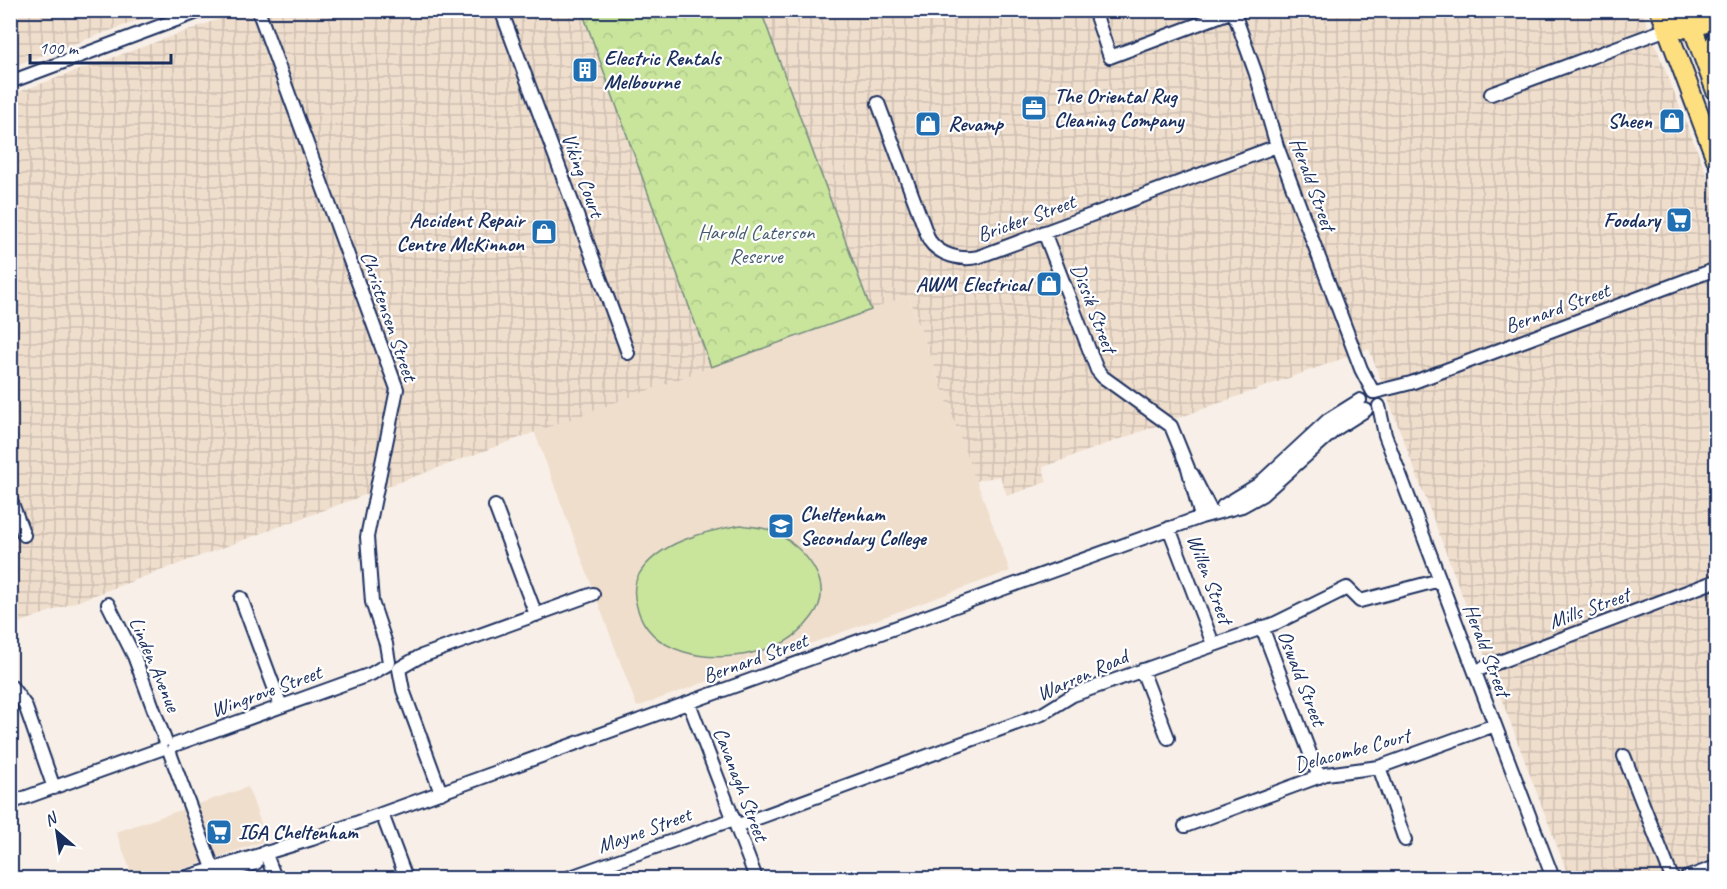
<svg xmlns="http://www.w3.org/2000/svg" width="1727" height="889" font-family="Caveat,sans-serif">
<defs>
<pattern id="industrial-grid" width="8" height="8" patternUnits="userSpaceOnUse" patternTransform="scale(1.5)"><rect width="8" height="8" fill="#f0decd"/><path d="M0 4h8M4 0v8" fill="none" stroke="#cdbfb2"/></pattern>
<pattern id="forest-crowns" width="20" height="18" patternUnits="userSpaceOnUse" patternTransform="scale(1.5)"><rect width="20" height="18" fill="#c9e59c"/><path d="M2 6a3 3 0 1 1 6 0M12 15a3 3 0 1 1 6 0" fill="none" stroke="#acc589"/></pattern>
</defs>
<rect width="100%" height="100%" fill="#f8f0e8"/>
<filter id="ink" filterUnits="userSpaceOnUse"><feTurbulence type="fractalNoise" baseFrequency=".0167" numOctaves="2"/><feDisplacementMap in="SourceGraphic" scale="12" xChannelSelector="R" yChannelSelector="G"/><feConvolveMatrix kernelMatrix="1 2 1 2 8 2 1 2 1" color-interpolation-filters="sRGB"/></filter>
<g filter="url(#ink)">
<path fill="#f0decd" d="M908,295l102,276 -373,136 -103,-276z
M248,787l19,53 -109,38h-25l-17,-46z"/>
<path fill="url(#industrial-grid)" d="M11,10h153v1l-153,56z
M241,11h341l129,356 -700,259 -1,-531z
M761,11h881l74,187v680h-147l-200,-529 -326,118 4,15 -40,14 -7,-20 -24,5 -68,-186 -37,15z"/>
<path fill="url(#forest-crowns)" stroke="#728a7d" stroke-width="1.5" d="M582,11h179l110,299 -160,57z"/>
<path fill="#c9e59c" stroke="#728a7d" stroke-width="1.5" d="M741,525c10,2 22,2 31,6 31,14 66,53 40,86 -18,24 -32,29 -60,36 -42,10 -102,2 -115,-46 -3,-10 -4,-21 1,-31 19,-34 68,-45 103,-51z"/>
<g fill="none" stroke-linecap="round" stroke-linejoin="round">
<g stroke="#1b2f5e" stroke-width="16">
<path id="minor" d="M258,10l139,379 -30,148 5,65 14,42 3,18
M501,10l127,343
M1094,10l16,47 123,-46
M1233,10l23,64 21,72 84,223 12,23
M10,82l193,-72
M1491,94l176,-65
M878,103l51,137c10,15 32,21 49,17l299,-111
M1044,232l53,138 6,7 68,49 17,42 13,49
M1375,392l36,-9 305,-114
M1379,406l6,29 168,443
M1192,474l20,39
M10,498l14,37
M495,506l41,109
M1223,506l36,-22 69,-64 32,-20
M1169,528l44,116
M241,598l40,108
M108,604l26,52 31,84
M1262,627l57,150
M400,668l19,-11 174,-63
M399,669l4,21 38,103
M1142,670l26,68
M1475,671l241,-90
M11,686l14,19 29,83
M689,703l67,175
M174,745l197,-71 17,-10
M170,753l46,123
M1624,756l48,122
M1379,767l26,73
M10,803l151,-54
M382,814l24,64
M736,826l306,-112 31,-19 203,-72 71,-35 13,13 80,-21
M1185,826l141,-52 53,-7 116,-42
M265,852l10,26
M608,864l5,14
M184,878l128,-39 889,-322 41,-11 20,-11 74,-66 30,-19
M210,878l46,-15
M568,878l166,-59
M1686,878l30,-11"/>
</g>
<g stroke="#1b2f5e" stroke-width="20">
<path id="major" d="M1679,21l23,-11
M1667,29l25,1 24,-10
M1704,58l12,-19"/>
</g>
<g stroke="#1b2f5e" stroke-width="22">
<path id="highway" d="M1660,10l56,149
M1686,10l30,81"/>
</g>
<use href="#minor" stroke="#fff" stroke-width="12"/>
<use href="#major" stroke="#fedf80" stroke-width="15"/>
<use href="#highway" stroke="#fedf80" stroke-width="18"/>
</g>
</g>
<defs>
<g id="building-square" transform="scale(1.35)"><rect x="-9" y="-9" width="18" height="18" rx="4" fill="#1f6fb2" stroke="#fff"/><path d="M-4-6H4V6H1V3H-1V6H-4ZM-2.5-4.3h1.7v1.8h-1.7ZM.8-4.3h1.7v1.8H.8ZM-2.5-1h1.7V.8h-1.7ZM.8-1h1.7V.8H.8Z" fill="#fff"/></g>
<g id="office-square" transform="scale(1.35)"><rect x="-9" y="-9" width="18" height="18" rx="4" fill="#1f6fb2" stroke="#fff"/><path d="M-6-3h4V-5.5h4V-3h4V5H-6ZM-1-4.5V-3h2v-1.5ZM-6 0V1H6V0Z" fill="#fff"/></g>
<g id="shop-square" transform="scale(1.35)"><rect x="-9" y="-9" width="18" height="18" rx="4" fill="#1f6fb2" stroke="#fff"/><path d="M-5-2.5h2.3a2.7 3.5 0 0 1 5.4 0H5L5.5 6h-11ZM-1.5-2.5h3a1.5 2.3 0 0 0-3 0Z" fill="#fff"/></g>
<g id="supermarket-square" transform="scale(1.35)"><rect x="-9" y="-9" width="18" height="18" rx="4" fill="#1f6fb2" stroke="#fff"/><path d="M-6-5.5h2.5l.6 2H6L4.5 2H-2.5L-4.4-4H-6ZM-1.5 3.2a1.3 1.3 0 1 0 .1 0ZM3 3.2a1.3 1.3 0 1 0 .1 0Z" fill="#fff"/></g>
<g id="school-square" transform="scale(1.35)"><rect x="-9" y="-9" width="18" height="18" rx="4" fill="#1f6fb2" stroke="#fff"/><path d="M0-5L7-2L0 1L-7-2ZM-4 1L0 2.5L4 1V4Q0 6-4 4Z" fill="#fff"/></g>
</defs>
<g fill-rule="evenodd">
<use href="#building-square" x="585" y="70"/>
<use href="#office-square" x="1034" y="108"/>
<use href="#shop-square" x="1672" y="121"/>
<use href="#shop-square" x="928" y="124"/>
<use href="#supermarket-square" x="1679" y="220"/>
<use href="#shop-square" x="544" y="232"/>
<use href="#shop-square" x="1049" y="284"/>
<use href="#school-square" x="781" y="526"/>
<use href="#supermarket-square" x="219" y="832"/>
</g>
<g text-anchor="middle" stroke-width="4.5" stroke-linejoin="round" paint-order="stroke">
<g font-size="21" font-weight="bold" fill="#1b2f5e" stroke="#fff" text-anchor="start">
<text x="604" y="65">Electric Rentals<tspan x="604" dy="24">Melbourne</tspan></text>
<text x="1054" y="103">The Oriental Rug<tspan x="1054" dy="24">Cleaning Company</tspan></text>
<text x="1652" y="128" text-anchor="end">Sheen</text>
<text x="948" y="131">Revamp</text>
<text x="524" y="227" text-anchor="end">Accident Repair<tspan x="524" dy="24">Centre McKinnon</tspan></text>
<text x="1660" y="227" text-anchor="end">Foodary</text>
<text x="1030" y="291" text-anchor="end">AWM Electrical</text>
<text x="800" y="521">Cheltenham<tspan x="800" dy="24">Secondary College</tspan></text>
<text x="238" y="839">IGA Cheltenham</text>
</g>
<g font-size="21" fill="#1b2f5e" stroke="#fff">
<text transform="translate(583 175) rotate(70)" y="7">Viking Court</text>
<text transform="translate(1313 184) rotate(70)" y="7">Herald Street</text>
<text transform="translate(1026 218) rotate(-20)" y="7">Bricker Street</text>
<text transform="translate(1094 308) rotate(69)" y="7">Dissik Street</text>
<text transform="translate(1557 308) rotate(-20)" y="7">Bernard Street</text>
<text transform="translate(389 316) rotate(71)" y="7">Christensen Street</text>
<text transform="translate(1210 579) rotate(69)" y="7">Willen Street</text>
<text transform="translate(1589 608) rotate(-20)" y="7">Mills Street</text>
<text transform="translate(1487 650) rotate(69)" y="7">Herald Street</text>
<text transform="translate(755 658) rotate(-20)" y="7">Bernard Street</text>
<text transform="translate(155 664) rotate(67)" y="7">Linden Avenue</text>
<text transform="translate(1082 675) rotate(-24)" y="7">Warren Road</text>
<text transform="translate(1302 678) rotate(69)" y="7">Oswald Street</text>
<text transform="translate(266 691) rotate(-20)" y="7">Wingrove Street</text>
<text transform="translate(1352 750) rotate(-15)" y="7">Delacombe Court</text>
<text transform="translate(741 784) rotate(69)" y="7">Cavanagh Street</text>
<text transform="translate(644 830) rotate(-20)" y="7">Mayne Street</text>
</g>
<g font-size="21" fill="#465c6e" stroke="#fff">
<text x="756" y="239">Harold Caterson<tspan x="756" dy="24">Reserve</tspan></text>
</g>
</g>
<rect width="1727" height="889" fill="none" stroke="#fff" stroke-width="36"/>
<rect x="18" y="18" width="1691" height="853" fill="none" stroke="#1b2f5e" stroke-width="2" filter="url(#ink)"/>
<g transform="translate(57 832) rotate(331)" stroke="#ffffff" stroke-width="4.5" paint-order="stroke">
<path d="M0-4.5L10 22L0 15L-10 22Z" fill="#1b2f5e"/>
<text y="-9" font-size="16" font-weight="bold" text-anchor="middle" fill="#1b2f5e">N</text>
</g>
<path d="M30 54v9h141v-9" fill="none" stroke="#1b2f5e" stroke-width="3"/>
<text x="39" y="54" font-size="18" fill="#1b2f5e" stroke="#ffffff" stroke-width="4.5" paint-order="stroke">100 m</text>
</svg>
